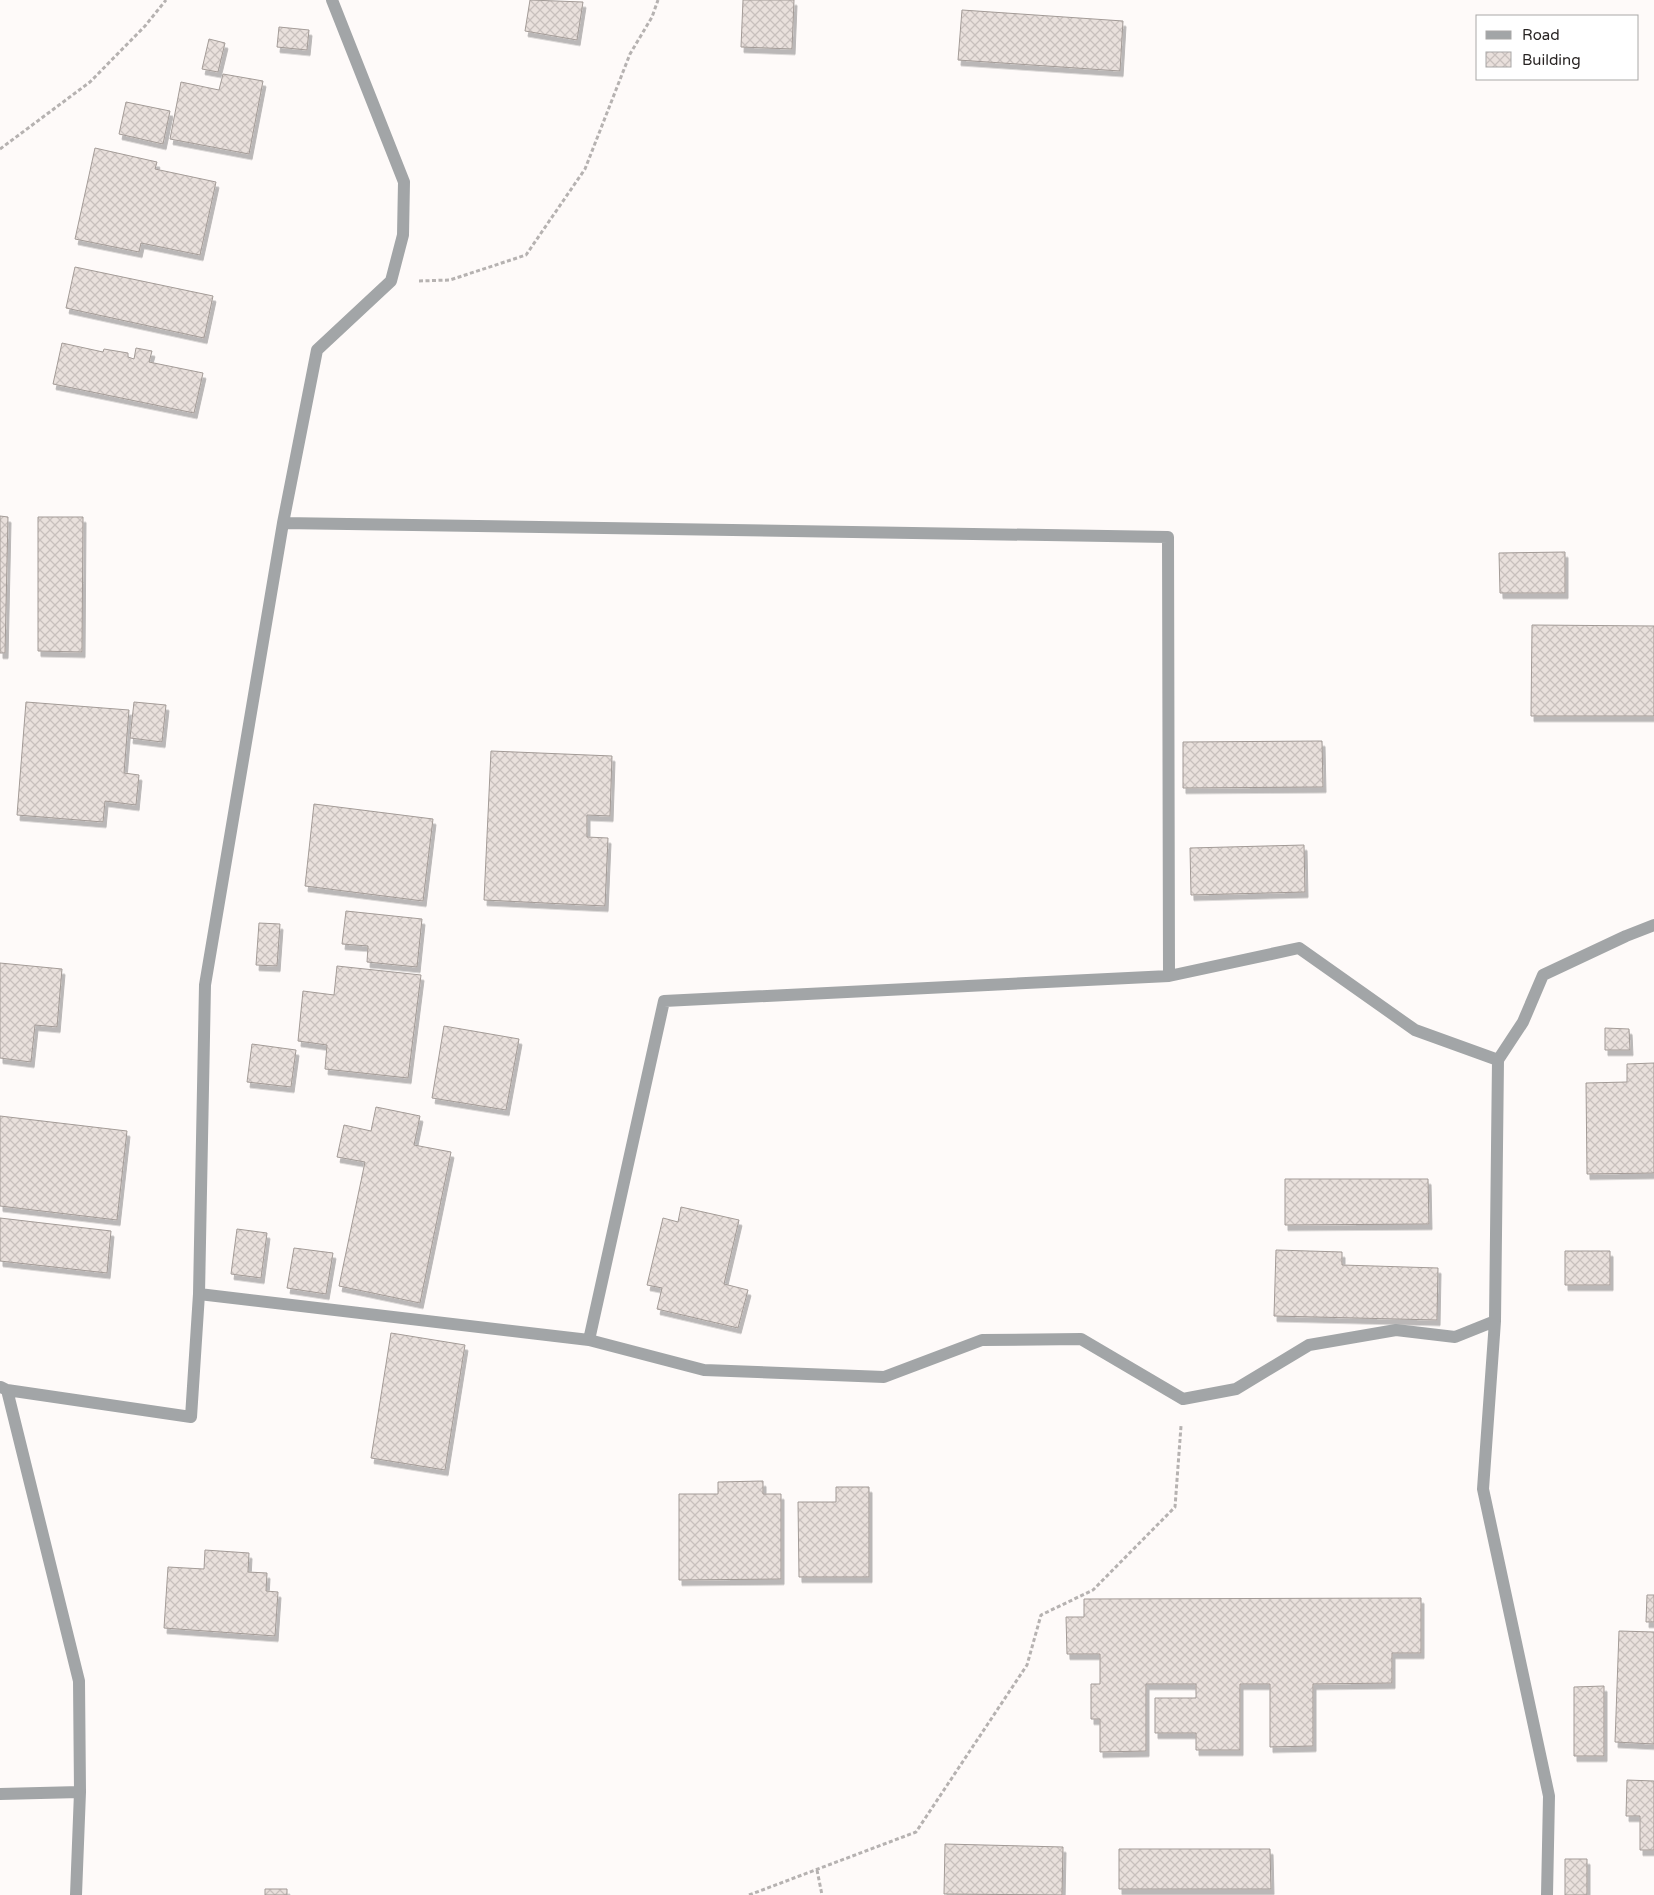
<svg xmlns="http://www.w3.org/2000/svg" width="1654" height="1895" font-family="'Varela Round',sans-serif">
<defs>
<pattern id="building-cross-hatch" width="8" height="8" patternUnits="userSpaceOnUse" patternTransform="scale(1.25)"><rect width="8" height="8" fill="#e9e0dc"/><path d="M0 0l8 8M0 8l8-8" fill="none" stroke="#c8c0bd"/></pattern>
<filter id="shadow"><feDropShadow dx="3" dy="5.5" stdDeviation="0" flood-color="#0004"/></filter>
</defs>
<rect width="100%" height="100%" fill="#fefaf9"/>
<path fill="url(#building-cross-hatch)" stroke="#a39b97" filter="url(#shadow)" d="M530,0l53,2 -6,38 -52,-9z
M743,0h51l-2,49 -51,-2z
M962,10l161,11 -3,50 -162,-11z
M279,27l30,3 -2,20 -30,-3z
M209,39l16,4 -7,29 -16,-3z
M223,74l40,7 -14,73 -79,-15 11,-57 38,8z
M126,102l44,9 -7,33 -44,-10z
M95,148l62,14 -2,7 61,13 -16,73 -59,-12 -2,9 -64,-13z
M75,267l138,29 -9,42 -138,-30z
M62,343l41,9 1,-3 24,4v4l6,2 2,-11 16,3 -3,11 54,11 -9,40 -141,-29z
M0,516l8,1 -3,136h-5z
M38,517h45l-1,135 -44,-1z
M1565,552v41h-65l-1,-40z
M1532,625l122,1v90h-123z
M26,702l103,8 -5,63 15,2 -3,30 -31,-4 -2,21 -86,-7z
M134,702l32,3 -4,37 -32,-4z
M1322,741l1,46 -140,1v-46z
M491,751l121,5 -2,60 -23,-1v22l21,1 -3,68 -121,-6z
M314,804l119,15 -10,82 -118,-15z
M1304,845l1,47 -114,3 -1,-47z
M346,911l76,8 -5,48 -50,-5 1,-16 -26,-2z
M259,923l21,1 -3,42 -21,-1z
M0,963l62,6 -5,58 -22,-2 -4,37 -31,-4z
M337,966l84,9 -13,103 -83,-9 2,-24 -29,-4 5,-50 31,4z
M444,1026l75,13 -13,71 -74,-12z
M1605,1028l24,1 1,21h-25z
M252,1044l44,6 -5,37 -44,-5z
M1654,1063v110l-67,1 -1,-91 41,-1v-18z
M376,1107l44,9 -6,29 37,7 -31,151 -81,-17 26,-124 -28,-5 7,-32 27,6z
M0,1116l127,15 -10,89 -117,-14z
M1285,1179h143l1,45 -144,1z
M681,1207l58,13 -15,64 24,6 -10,38 -81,-19 5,-21 -15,-3 16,-67 15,4z
M0,1218l111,13 -4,42 -107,-12z
M237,1229l30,4 -6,45 -30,-4z
M294,1248l39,5 -7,41 -39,-6z
M1276,1250l66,2v13l96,3 -1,52 -163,-4z
M1565,1251h45v34h-45z
M391,1333l74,12 -20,125 -74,-12z
M763,1481v13h18v85l-102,1v-86h39v-12z
M836,1487h33v90h-70l-1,-75h38z
M205,1550l44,3 -1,19 19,1 -1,18 12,1 -3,44 -111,-8 4,-61 36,2z
M1647,1595h7v27h-8z
M1421,1598v55h-29v30l-79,1v62l-43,1v-63h-30v66h-44v-17h-41v-35h41v-14h-50v67l-46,1v-33h-9v-35h9v-30h-33l-1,-37h18v-18z
M1619,1631l35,1v112l-39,-2z
M1604,1686v70h-30v-69z
M1627,1780l27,1v69h-14v-34h-14z
M945,1844l118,3 -1,48 -118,-1z
M1119,1849h151l1,40h-152z
M1565,1859h22v36h-22z
M265,1889h22v6h-22z"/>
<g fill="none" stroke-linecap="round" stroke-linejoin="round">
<path stroke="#b6b2b1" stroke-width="3" stroke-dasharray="4 2.5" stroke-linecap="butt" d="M0,149l90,-67 55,-56 21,-26
M419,281l31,-1 76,-25 59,-86 45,-115 22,-37 6,-17
M817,1870l5,25
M749,1895l167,-63 111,-167 14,-50 52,-25 82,-83 6,-81"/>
<path stroke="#a2a5a7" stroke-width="12" d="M283,523l885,14 1,439
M199,1294l6,-309 78,-462 34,-173 74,-69 12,-46 1,-53 -72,-182
M589,1340l75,-339 505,-25 130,-28 116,82 83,30
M1,1387l6,3 72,291 1,111 -4,103
M7,1390l184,27 8,-123 390,46 115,30 180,7 98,-37 99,-1 102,60 53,-10 73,-44 87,-15 59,7 40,-16
M0,1794l80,-2
M1547,1895l2,-99 -66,-307 12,-168 3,-261 25,-38 20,-47 83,-39 28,-11"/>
</g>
<rect x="1476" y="15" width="162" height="65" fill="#ffffff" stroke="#a9a8a7"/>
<rect x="1486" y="31" width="25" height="8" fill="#a2a5a7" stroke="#a9a8a7"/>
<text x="1522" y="40" font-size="15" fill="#292524">Road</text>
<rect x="1486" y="52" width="25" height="15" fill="url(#building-cross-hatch)" stroke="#a9a8a7"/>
<text x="1522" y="65" font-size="15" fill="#292524">Building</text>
</svg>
